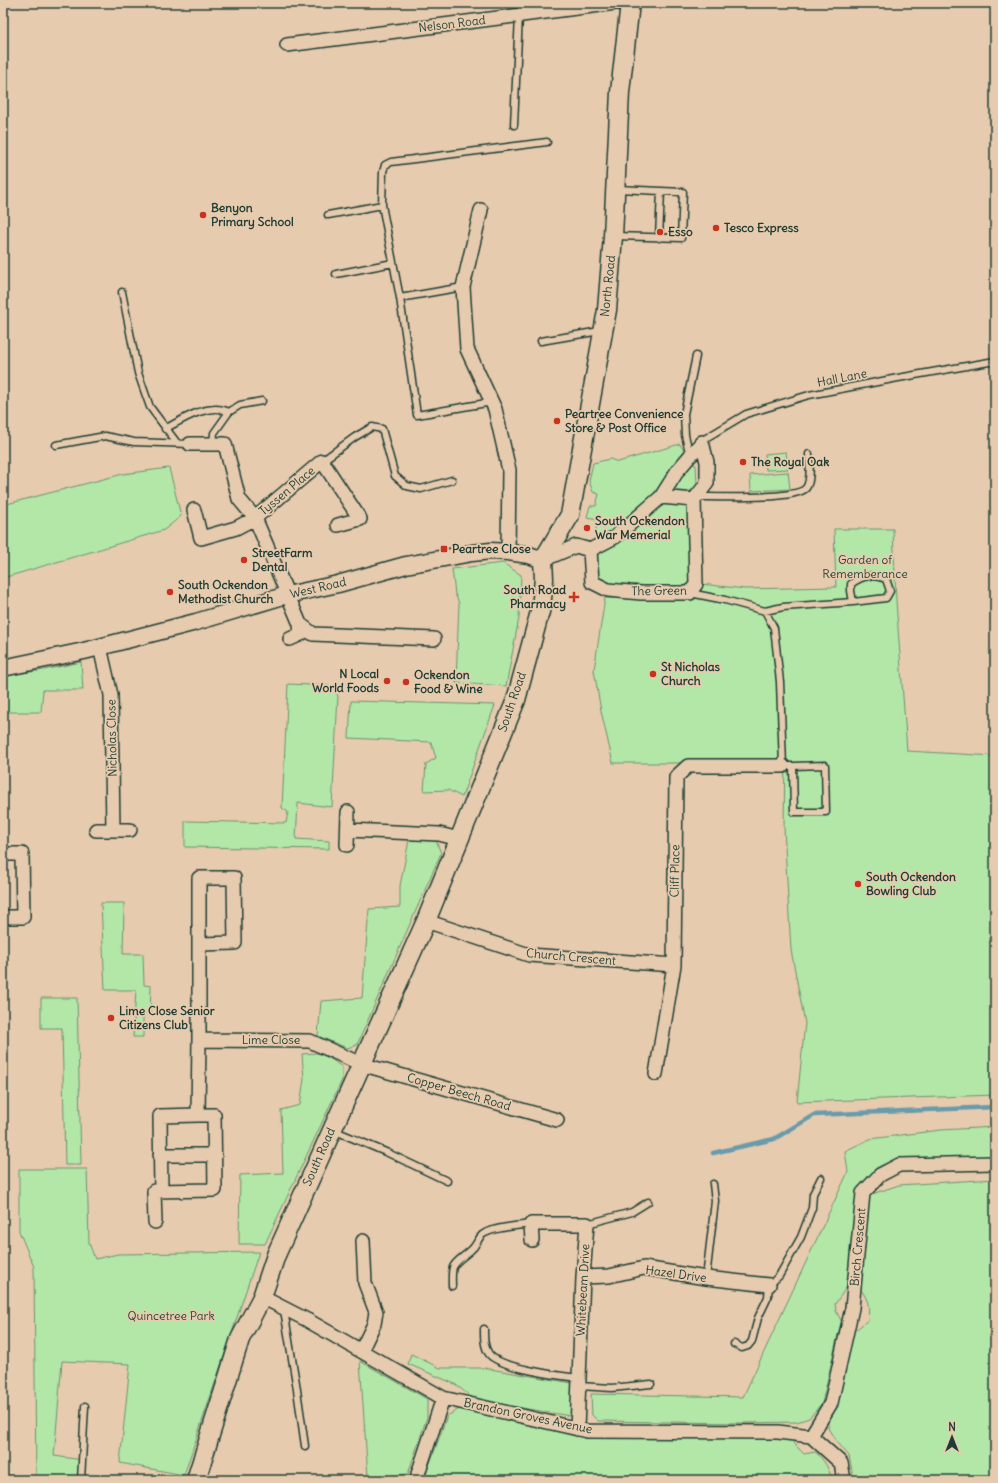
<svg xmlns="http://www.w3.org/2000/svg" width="998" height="1483" font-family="Delius,sans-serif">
<rect width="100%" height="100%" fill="#e7cbae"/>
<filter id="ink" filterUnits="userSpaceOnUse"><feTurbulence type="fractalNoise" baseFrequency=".025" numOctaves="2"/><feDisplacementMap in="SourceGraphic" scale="8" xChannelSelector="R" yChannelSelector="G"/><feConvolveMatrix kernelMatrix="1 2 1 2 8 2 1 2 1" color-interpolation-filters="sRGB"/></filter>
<g filter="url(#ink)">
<path fill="#b3e7a8" stroke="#69926e" d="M680,444l4,7 -31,44 -48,41 -10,4 2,-21 -10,-2 3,-11h6l3,-12 -6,-2 -4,-11 4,-18 17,-4 8,3z
M786,452l2,17 -22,1 -1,-16z
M689,463l7,2 1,19 -4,6 -16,4 -5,-1 -1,-8z
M169,468l12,48 -17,14 -161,48v-73l120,-31z
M788,472l2,17 -39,2 -1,-16z
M673,501h12l5,9 2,71 -5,6h-74l-17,-8 -2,-21 41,-30 23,-23z
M834,529h59l3,72 11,150 88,5v339l-198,7 8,-79 -14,-73 -7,-122 1,-72 -10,6 -106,1h-56l-12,-52 -7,-41 11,-72 81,2 15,-16 44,5 91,-2z
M503,563l18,12 -2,43 -13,68 -50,-3 3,-80 -4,-9 -3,-25z
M81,662l2,28h-40l-2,22h-38v-36l41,-6z
M288,684l44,2 6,10 -6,111 -34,-4 -2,36 33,2v8l-144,-2v-26l101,2 2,-11 -6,-4z
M351,701l144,4 -33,92 -14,-7 -24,1 2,-27 10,-6 -5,-16 -82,-4z
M409,840l27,1 5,12 -84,192 -10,3 -29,-12 3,-35 41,-3 7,-89 31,-2v-21z
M101,903h23l-1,51h20l1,31 7,1 -1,27h-7v24h-10l3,-47h-31z
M41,998h36l4,167h-16l-3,-137h-21z
M317,1053l11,4 14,10v13l-77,164h-26l1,-69 43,-2 -2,-63 19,-5 4,-26 -2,-25z
M995,1127v30l-87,1 -17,3 -15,7 -16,25 -2,27 -10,65 -13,19 1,7 6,11 -3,8 -17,73 -13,15 -12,4 -55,1 -144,-2 -6,-6 -1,-21 152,3 105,-225 -3,-21 25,-12 71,-9z
M19,1169h68l2,74 6,16 23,-5 141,-2 -75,223 -64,-12 10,-99 -68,-3 -8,95 29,4 -1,20h-46l-2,-213 -15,-36z
M995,1179v301h-141l-5,-24 -15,-18 -6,-10 25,-96 15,-12c2,-15 0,-21 -9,-33l10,-92 30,-10z
M411,1354l29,14h44l94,16 -2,33 -101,-17 -20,-16 -47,-20z
M360,1361l67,38v18l-19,57 -40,3z
M461,1408l127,27 203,3 6,9 7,7 11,-2c9,7 14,17 17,28h-408l23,-64z"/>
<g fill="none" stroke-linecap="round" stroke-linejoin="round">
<path stroke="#699bac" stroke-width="4.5" d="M713,1153l61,-14 40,-24 181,-8"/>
<g stroke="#1f3d34" stroke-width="9">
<path id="service" d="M514,125l5,-110 4,-12
M328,215l54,-10
M615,236l66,2 2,-46 -66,-3
M659,238l2,-47
M336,274l57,-11
M122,292l16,81 7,20 5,14 27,36
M400,298l63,-11
M541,341l59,-10
M492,402l-75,13 -17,-117 -18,-93 1,-33 2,-7 6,-3 156,-20
M165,429c18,-10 44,-27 64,-17
M702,442l4,-4 40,-24 63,-19 89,-17 97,-17
M213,444l1,-11 15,-21 11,-7 22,-4
M56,445l49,-9 29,6 56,2
M690,456l-5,-21 -1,-21 12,-58
M322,461l33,-24 17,-10 10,2 13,47 12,10 14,3 31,-9
M698,497c18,0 98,3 108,-9 6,-8 3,-25 3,-34
M690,593l35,7 40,11 18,-4 70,-5 33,-4 4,-7 -4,-12c-14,-5 -23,-4 -35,5v7l2,11
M765,611l9,17 6,54 3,84h10l1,46h32l-1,-47 -32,1
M3,654l2,12
M333,1130l55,23 59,28
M587,1224l45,-12 16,-10
M706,1278l9,-77 -2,-17
M452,1286c-1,-25 1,-20 19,-36 5,-4 6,-10 11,-15 10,-8 36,-9 49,-11
M284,1310l12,73 9,63
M484,1329c0,9 0,18 5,25 10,14 72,22 90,24
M734,1344l8,4 6,-2 4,-5 6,-23 10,-21 1,-12 10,-9 22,-39 11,-29 1,-14 8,-16
M579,1386l33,2 39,-4
M81,1480l4,-74"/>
</g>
<g stroke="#1f3d34" stroke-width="16">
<path id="minor" d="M287,45l329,-42
M481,210l-18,77 4,62 28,60 14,61 -1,82
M190,444h35l14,55 16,19 45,106 1,10 -11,5
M194,510l7,28 35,-10 19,-10 67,-57 38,58 -22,6
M590,550l2,32 16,8 33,3h49l6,-9 -2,-84
M543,560l33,-14 14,4 25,-13 46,-40 17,-27 24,-28 5,20v21l-13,17 -33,-3
M300,624l13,10 121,5
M100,647l11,48 2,135
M96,830h34
M348,830l91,4 20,5
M347,845l1,-33
M3,854h19l1,63h-20
M426,921l103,34 145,10
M200,944l35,-1 -1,-65h-35v162l111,1 51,23 196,56
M656,1074l18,-109 2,-188 12,-11h95
M160,1155h54
M161,1191l-1,-75 38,-1 1,-75
M155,1222l-1,-31 61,-1 -1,-75h-16
M532,1240l-1,-16h56l-4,53 -6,152
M583,1277l26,-1 35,-8 62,10 63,7
M262,1297l45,23 136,78 144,33 191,1 33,4 30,27 3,17
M361,1351l13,-27 2,-12 -11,-29 -2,-42
M811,1436l20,-33 21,-95 11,-115 17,-18 19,-10 96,-2
M418,1480v-6l25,-76"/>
</g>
<g stroke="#1f3d34" stroke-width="19">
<path id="tertiary" d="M3,668l81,-17 112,-29 91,-27 51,-11 68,-19 66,-12 19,-2 17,1 21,3 14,5"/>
</g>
<g stroke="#1f3d34" stroke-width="21">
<path id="secondary" d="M196,1480l44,-141 22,-42 14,-42 150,-334 90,-221 25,-92 3,-29 -1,-19 27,-45 37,-205 6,-74 7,-144 10,-89"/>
</g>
<use href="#service" stroke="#e7cbae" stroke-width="6"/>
<use href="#minor" stroke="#e7cbae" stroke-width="13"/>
<use href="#tertiary" stroke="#e7cbae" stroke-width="16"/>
<use href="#secondary" stroke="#e7cbae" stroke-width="18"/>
</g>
</g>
<g fill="#c8321e" stroke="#e7cbae" stroke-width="1.5">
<circle cx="203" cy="215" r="4"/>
<circle cx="716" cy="228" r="4"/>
<circle cx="660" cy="232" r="4"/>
<circle cx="557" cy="421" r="4"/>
<circle cx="743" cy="462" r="4"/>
<circle cx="587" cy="528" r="4"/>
<rect x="440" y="545" width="8" height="8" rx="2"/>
<circle cx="244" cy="560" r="4"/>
<circle cx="170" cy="592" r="4"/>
<path d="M572 591h4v4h4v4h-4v4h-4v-4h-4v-4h4z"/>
<circle cx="653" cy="674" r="4"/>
<circle cx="387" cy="681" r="4"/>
<circle cx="406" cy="682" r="4"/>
<circle cx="858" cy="884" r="4"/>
<circle cx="111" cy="1018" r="4"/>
</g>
<g text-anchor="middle" stroke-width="3.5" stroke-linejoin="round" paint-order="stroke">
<g font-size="12" fill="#1f3d34" stroke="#e7cbae">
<text transform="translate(452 24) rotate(-7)" y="4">Nelson Road</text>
<text transform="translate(608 286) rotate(-84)" y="4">North Road</text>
<text transform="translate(842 378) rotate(-11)" y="4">Hall Lane</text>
<text transform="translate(287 491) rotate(-40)" y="4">Tyssen Place</text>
<text transform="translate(318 588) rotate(-13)" y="4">West Road</text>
<text transform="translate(659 591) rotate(-1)" y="4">The Green</text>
<text transform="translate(512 702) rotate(-71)" y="4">South Road</text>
<text transform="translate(112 738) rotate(-91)" y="4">Nicholas Close</text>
<text transform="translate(675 871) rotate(-89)" y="4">Cliff Place</text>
<text transform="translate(571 957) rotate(5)" y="4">Church Crescent</text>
<text x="271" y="1044">Lime Close</text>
<text transform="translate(459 1092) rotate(16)" y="4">Copper Beech Road</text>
<text transform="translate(319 1157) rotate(-66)" y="4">South Road</text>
<text transform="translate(858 1247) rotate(-85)" y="4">Birch Crescent</text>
<text transform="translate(676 1274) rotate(8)" y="4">Hazel Drive</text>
<text transform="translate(583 1290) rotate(-87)" y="4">Whitebeam Drive</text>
<text transform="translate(528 1416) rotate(12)" y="4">Brandon Groves Avenue</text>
</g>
<g font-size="12" font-weight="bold" fill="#1f3d34" stroke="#e7cbae" text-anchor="start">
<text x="211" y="212">Benyon<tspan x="211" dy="14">Primary School</tspan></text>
<text x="724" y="232">Tesco Express</text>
<text x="668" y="236">Esso</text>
<text x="565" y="418">Peartree Convenience<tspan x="565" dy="14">Store &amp; Post Office</tspan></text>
<text x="751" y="466">The Royal Oak</text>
<text x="595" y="525">South Ockendon<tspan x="595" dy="14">War Memerial</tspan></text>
<text x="452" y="553">Peartree Close</text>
<text x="252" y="557">StreetFarm<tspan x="252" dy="14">Dental</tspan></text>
<text x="178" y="589">South Ockendon<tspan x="178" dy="14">Methodist Church</tspan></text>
<text x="566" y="594" text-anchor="end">South Road<tspan x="566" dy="14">Pharmacy</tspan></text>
<text x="661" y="671">St Nicholas<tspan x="661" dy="14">Church</tspan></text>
<text x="379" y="678" text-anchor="end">N Local<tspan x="379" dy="14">World Foods</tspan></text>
<text x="414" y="679">Ockendon<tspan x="414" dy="14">Food &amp; Wine</tspan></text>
<text x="866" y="881">South Ockendon<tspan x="866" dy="14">Bowling Club</tspan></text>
<text x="119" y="1015">Lime Close Senior<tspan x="119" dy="14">Citizens Club</tspan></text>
</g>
<g font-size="12" fill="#26463a" stroke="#e7cbae">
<text x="865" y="564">Garden of<tspan x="865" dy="14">Rememberance</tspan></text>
<text x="171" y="1320">Quincetree Park</text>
</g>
</g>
<rect width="998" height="1483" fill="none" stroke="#e7cbae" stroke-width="16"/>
<rect x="8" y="8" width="982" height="1467" fill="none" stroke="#1f3d34" stroke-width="1.5" filter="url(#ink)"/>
<g transform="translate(952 1437)" stroke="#e7cbae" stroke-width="3" paint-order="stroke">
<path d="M0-3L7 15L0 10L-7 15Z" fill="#1f3d34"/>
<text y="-6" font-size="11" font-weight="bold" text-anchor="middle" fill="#1f3d34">N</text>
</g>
</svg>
